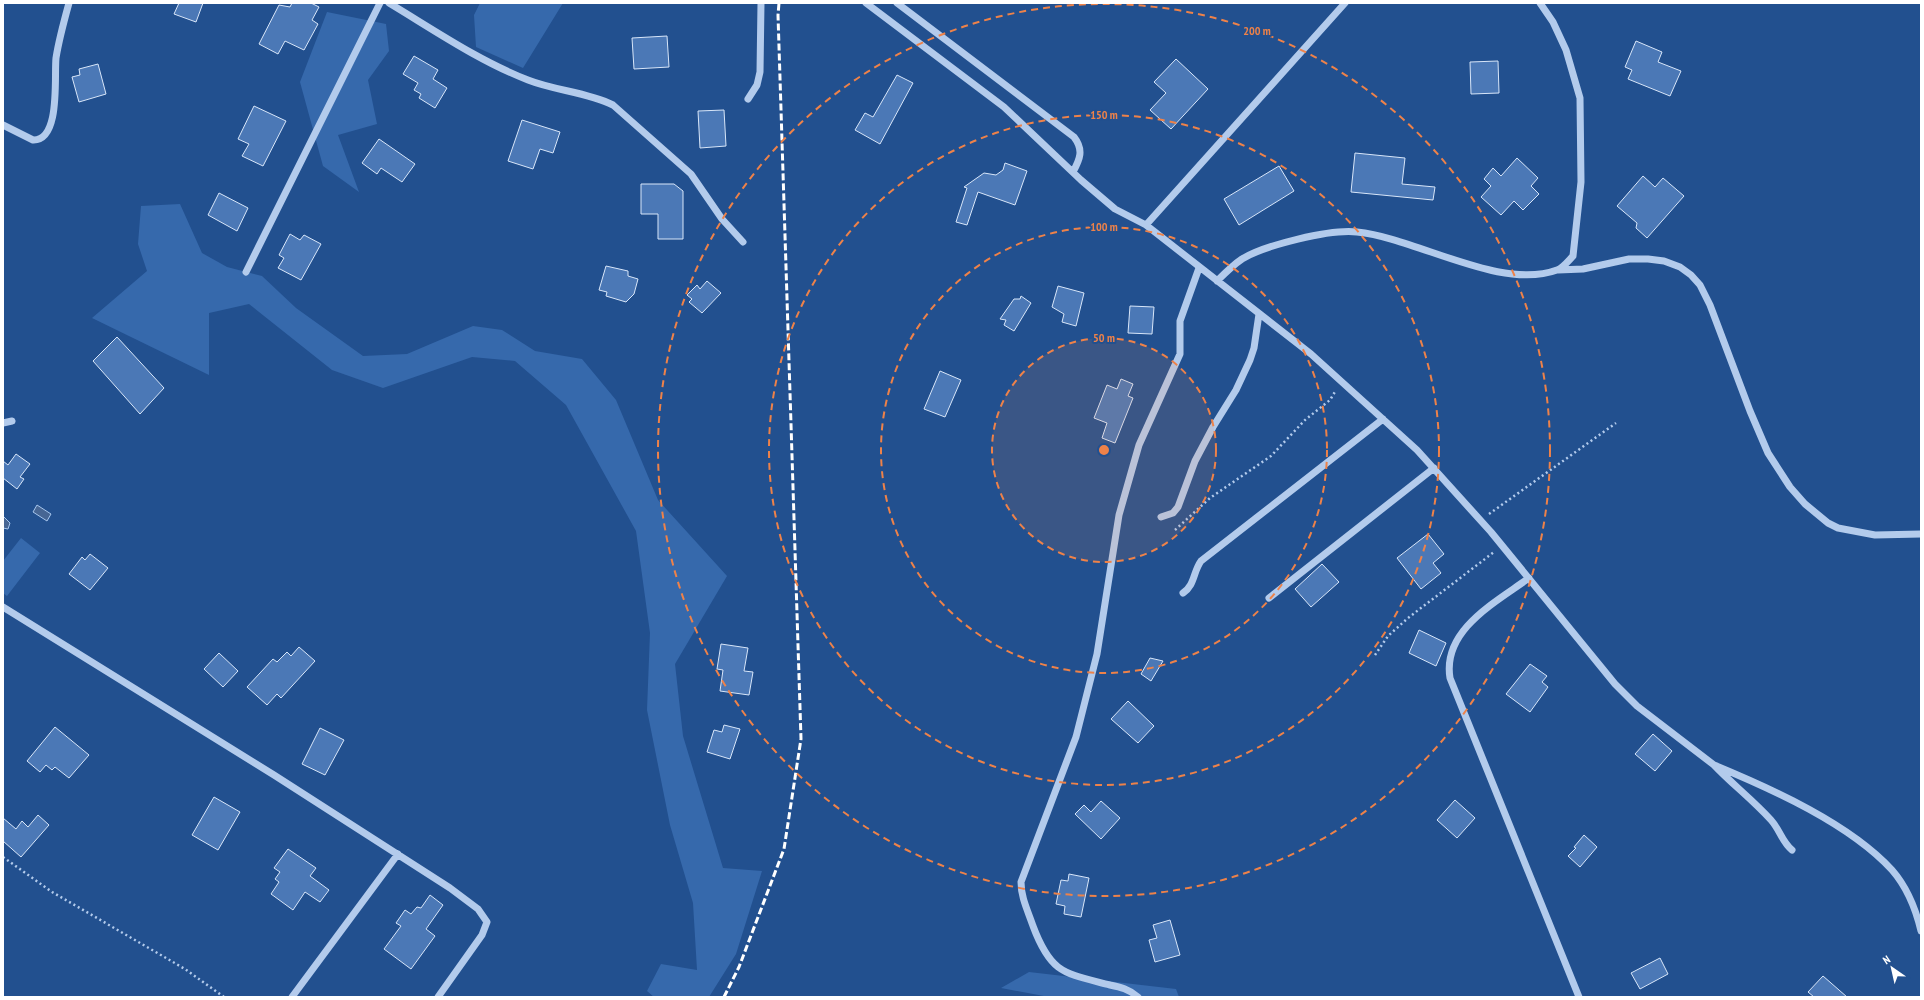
<svg xmlns="http://www.w3.org/2000/svg" width="1924" height="1000" font-family="'PT Sans Narrow',sans-serif">
<rect width="100%" height="100%" fill="#22508f"/>
<path fill="#3669ac" d="M480,3h83l-40,65 -47,-21 -2,-32z
M327,12l59,12 3,27 -21,29 9,44 -39,11 21,57 -36,-26 -23,-84z
M180,204l22,49 25,14 35,9 34,32 67,48 44,-2 66,-28 29,4 33,21 47,8 34,41 42,100 69,76 -52,88 8,72 40,132 39,3 -26,83 -27,43h-55l-7,-6 14,-27 36,6 -4,-67 -23,-78 -23,-115 3,-77 -14,-102 -70,-126 -51,-44 -43,-4 -89,31 -51,-18 -83,-66 -40,9v62l-117,-57 55,-47 -9,-27 3,-38z
M21,538l19,15 -33,43 -4,-3v-32z
M1029,972l147,17 3,8h-130l-48,-9z"/>
<path fill="#476694" stroke="#a7c6ed" d="M37,505l14,9 -4,7 -14,-9z
M3,516l7,7 -2,6 -5,-1z"/>
<path fill="#4b78b6" stroke="#d8e6f9" d="M179,3h24l-7,19 -22,-8z
M292,3h19l8,4 -7,13 6,4 -14,26 -19,-9 -7,13 -19,-10 20,-39 11,2z
M667,36l2,31 -35,2 -2,-31z
M1636,41l26,11 -4,10 23,9 -11,25 -42,-17 4,-9 -7,-3z
M414,56l24,14 -5,9 14,9 -12,20 -16,-10 2,-4 -7,-4 4,-7 -15,-9z
M1176,59l32,30 -37,40 -21,-19 16,-17 -12,-11z
M1498,61l1,32 -28,1 -1,-32z
M98,64l8,30 -27,8 -7,-25 8,-2 -1,-6z
M897,75l16,8 -33,61 -25,-14 10,-17 8,4z
M254,106l32,15 -23,45 -21,-10 7,-12 -11,-5z
M724,110l2,36 -26,2 -2,-37z
M522,120l38,12 -7,21 -13,-4 -7,20 -25,-8z
M379,139l36,25 -13,18 -21,-14 -4,6 -15,-11z
M1355,153l50,5 -3,26 33,3 -2,13 -82,-8z
M1517,158l21,20 -7,8 8,8 -16,16 -9,-9 -13,14 -20,-18 10,-11 -7,-7 9,-11 8,8z
M1005,163l22,8 -12,34 -37,-13 -11,33 -11,-3 11,-34 -3,-1 20,-14 12,2 7,-5z
M1279,166l15,25 -55,34 -15,-26z
M1643,176l12,11 8,-9 21,18 -37,42 -11,-10 1,-5 -20,-17z
M641,184h33l9,7v48h-25v-25h-17z
M219,193l29,15 -11,23 -29,-16z
M290,234l10,6 4,-5 17,9 -20,36 -23,-12 6,-10 -5,-3z
M606,266l22,5v5l10,3 -4,15 -8,8 -20,-6 1,-4 -8,-2z
M707,281l14,12 -19,20 -13,-11 3,-3 -5,-4 10,-10 3,4z
M1058,286l26,7 -8,33 -14,-4 2,-8 -12,-7z
M1021,296l10,7 -17,28 -10,-6 2,-5 -6,-1 14,-20h6z
M1130,306l24,1 -2,27 -24,-1z
M117,337l47,51 -24,26 -47,-53z
M940,371l21,9 -16,37 -21,-8z
M1121,379l12,5 -5,12 5,2 -18,45 -13,-5 5,-15 -13,-5 13,-33 10,4z
M16,454l14,10 -10,13 4,2 -7,10 -14,-11v-17l5,4z
M1428,534l16,20 -11,9 8,10 -20,16 -24,-31z
M90,554l18,14 -18,22 -21,-16 13,-17 3,3z
M1322,564l17,18 -28,25 -16,-18z
M1419,630l27,13 -10,23 -27,-13z
M721,644l27,4 -4,23 9,1 -4,23 -29,-4 3,-21 -6,-1z
M299,647l16,14 -34,37 -4,-4 -10,11 -20,-18 26,-28 4,3 10,-10 4,4z
M219,653l19,18 -15,16 -19,-18z
M1150,658l13,3 -12,20 -10,-7z
M1530,664l17,12 -5,6 6,5 -18,25 -24,-18z
M1128,701l26,25 -16,17 -27,-24z
M724,725l16,4 -10,30 -23,-7 7,-22 8,2z
M55,727l34,28 -20,23 -14,-11 -3,3 -6,-5 -6,7 -13,-11z
M320,728l24,12 -19,35 -23,-11z
M1653,734l19,17 -17,20 -20,-17z
M214,797l26,15 -22,38 -26,-15z
M1455,800l20,18 -18,20 -20,-18z
M1101,801l19,17 -19,21 -26,-25 9,-9 7,7z
M38,815l11,10 -28,32 -18,-16v-23l13,11 6,-8 6,6z
M1584,835l13,12 -17,20 -12,-11 8,-8 -2,-1z
M288,849l28,19 -6,8 19,14 -9,12 -15,-10 -12,18 -22,-16 8,-12 -4,-3 5,-7 -6,-4z
M1069,874l20,4 -8,39 -17,-3 1,-8 -9,-2 5,-24 7,1z
M430,895l13,10 -17,24 9,7 -24,33 -27,-20 17,-23 -5,-3 9,-13 6,4 6,-7 4,1z
M1170,920l10,35 -25,7 -6,-22 8,-2 -4,-13z
M1660,958l8,16 -28,15 -9,-16z
M1823,976l24,21h-33l-6,-5z"/>
<g fill="none" stroke-linecap="round" stroke-linejoin="round">
<path stroke="#b3cbec" stroke-width="2.5" stroke-dasharray="2 3" stroke-linecap="butt" d="M1489,514l127,-91
M1175,530l35,-32 61,-42 34,-36 25,-20 6,-10
M1375,655l13,-19 20,-18 86,-66
M3,857l49,35 133,77 39,28"/>
<path stroke="#b3cbec" stroke-width="7" d="M389,3c45,27 90,58 139,77 28,11 59,12 85,25l78,69 31,45 21,23
M866,3l138,104 77,73 34,29 31,16 165,129 106,96 74,82 124,152 22,22 77,59
M897,3l177,134c10,13 6,22 -1,35
M748,99l9,-14 3,-13 1,-69
M3,125l30,15c28,1 21,-64 23,-82 3,-19 8,-37 13,-55
M1146,225l199,-222
M1558,270l25,-1 46,-10h19l16,2 16,6 11,8 9,10 10,20 40,106 18,42 22,34 15,17 23,19 10,5 37,7 46,-1
M246,272l134,-269
M1217,281c8,-8 16,-16 25,-22 23,-14 88,-30 115,-27 60,6 143,59 200,38 6,-2 12,-10 16,-14l8,-74 -1,-84 -14,-48 -13,-28 -13,-19
M3,423l9,-2
M1161,517l12,-4 5,-6 17,-46 18,-34 23,-37 14,-30 4,-12 5,-34
M1529,578c-33,24 -87,52 -79,100l129,319
M1183,593c12,-8 10,-21 18,-32l182,-142
M1269,598l165,-130
M3,607l271,168 176,113 28,21 9,13 -5,13 -44,62
M1792,850c-10,-8 -12,-20 -21,-30 -18,-20 -39,-36 -57,-55 58,24 136,59 178,105 14,16 24,40 29,61
M292,997l106,-143
M1138,997c-9,-8 -18,-10 -28,-12 -46,-12 -59,-11 -77,-59 -5,-15 -12,-28 -12,-44l55,-145 21,-83 22,-139 20,-70 41,-91v-33l19,-53"/>
<path stroke="#fff" stroke-width="3" stroke-dasharray="7 3" stroke-linecap="butt" d="M724,997l15,-30 45,-118 17,-110 -23,-724 1,-12"/>
</g>
<circle cx="1104" cy="450" r="112" fill="#ee8249" fill-opacity=".12"/>
<g fill="none" stroke="#ee8249" stroke-width="2" stroke-dasharray="7 5">
<circle cx="1104" cy="450" r="112"/>
<circle cx="1104" cy="450" r="223"/>
<circle cx="1104" cy="450" r="335"/>
<circle cx="1104" cy="450" r="446"/>
</g>
<circle cx="1104" cy="450" r="6" fill="#ee8249" stroke="#22508f" stroke-width="2"/>
<g font-size="12" text-anchor="middle" font-weight="bold" fill="#ee8249" stroke="#22508f" stroke-width="4" stroke-linejoin="round" paint-order="stroke">
<text x="1257" y="35">200 m</text>
<text x="1104" y="119">150 m</text>
<text x="1104" y="231">100 m</text>
<text x="1104" y="342">50 m</text>
</g>
<rect width="1924" height="1000" fill="none" stroke="#ffffff" stroke-width="8"/>
<g transform="translate(1892 968) rotate(326)" stroke="#22508f" stroke-width="3" paint-order="stroke">
<path d="M0-3L7 15L0 10L-7 15Z" fill="#ffffff"/>
<text y="-6" font-size="11" font-weight="bold" text-anchor="middle" fill="#ffffff">N</text>
</g>
</svg>
